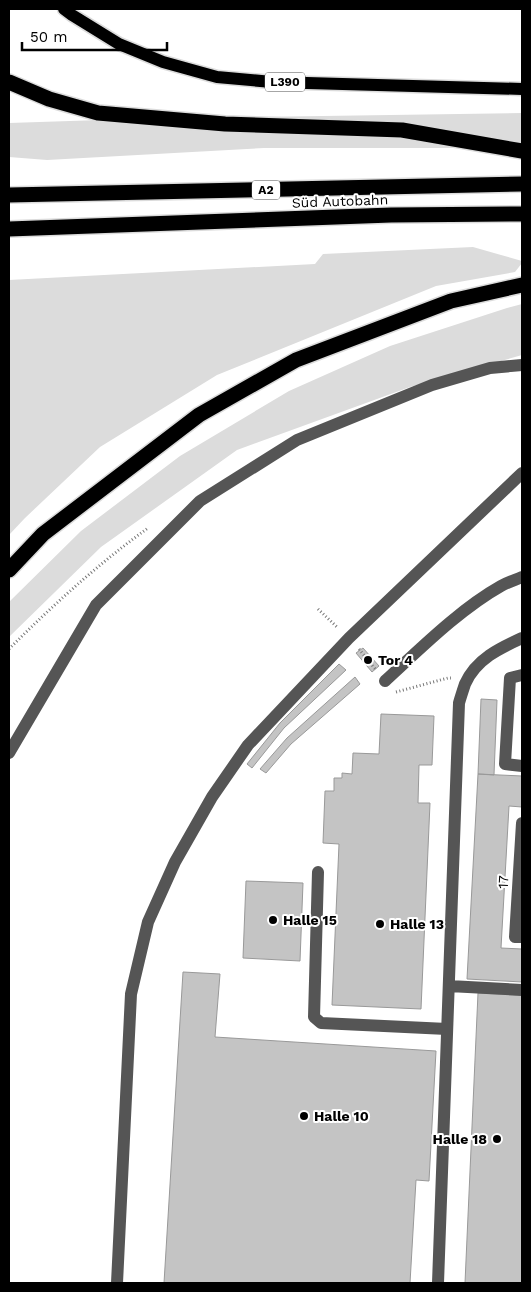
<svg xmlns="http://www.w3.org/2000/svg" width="531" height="1292" font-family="'Work Sans',sans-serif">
<rect width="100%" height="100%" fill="#fff"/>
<path fill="#dcdcdc" d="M522,113v35h-258l-217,12 -38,-3v-34l122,-4z
M473,247l49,14v2l-7,9 -79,14 -219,89 -117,72 -75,71 -16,17v-255l306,-16 8,-10z
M522,304v51l-112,32 -173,63 -136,97 -92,90v-35l72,-71 99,-75 109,-65 101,-45 117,-38z"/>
<path fill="#c4c4c4" stroke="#999" d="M363,648l16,18 -7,6 -16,-19z
M339,664l7,6 -62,58 -32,40 -5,-4 33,-41z
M355,677l5,7 -69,60 -25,29 -6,-4 27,-31z
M481,699l16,1 -3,75 -16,-1z
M381,714l53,2 -2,49h-13l-1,38h12l-9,206 -89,-4 7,-161 -16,-1 2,-52h9v-13h8v-5l10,1 1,-21 26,1z
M478,774l44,2v31l-13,-1 -8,142 21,1v33l-55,-3z
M246,881l57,2 -3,78 -57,-3z
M183,972l37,2 -5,63 221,14 -7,130 -13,-1 -6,103h-246z
M478,993l44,2v288h-57z"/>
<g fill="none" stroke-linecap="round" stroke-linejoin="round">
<g stroke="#dbdbdb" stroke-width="15">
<path id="major" d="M64,9l8,6 47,29 44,18 54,15 55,5 250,7"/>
</g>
<g stroke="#dbdbdb" stroke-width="18">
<path id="highway" d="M9,82l40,17 49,14 127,11 177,6 120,21
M9,195l513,-11
M9,229l382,-14 131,-1
M9,570l34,-36 156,-119 97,-55 155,-59 71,-16"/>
</g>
<path stroke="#777" stroke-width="3" stroke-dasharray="1 2.5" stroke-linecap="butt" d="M318,609l19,18
M9,649c43,-43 89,-85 139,-121
M359,649l17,21
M396,692l52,-14h3"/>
<path stroke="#555" stroke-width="12" d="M522,675l-12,3 -5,86 17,2
M385,681c35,-32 75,-72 116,-95 7,-4 14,-6 21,-9
M9,753l87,-148 104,-104 97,-61 135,-55 58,-17 32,-3
M522,823l-7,114h7
M318,872l-4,145 7,6 126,6
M449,986l73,4
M117,1283l14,-289 17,-72 27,-60 37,-65 36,-52 101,-107 173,-165
M438,1283l21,-580c2,-7 4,-13 6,-19 11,-25 35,-36 57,-46"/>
<use href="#major" stroke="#000" stroke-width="12"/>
<use href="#highway" stroke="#000" stroke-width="15"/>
</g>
<g fill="#000" stroke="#fff" stroke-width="2">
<circle cx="368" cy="660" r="5"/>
<circle cx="273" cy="920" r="5"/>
<circle cx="380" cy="924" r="5"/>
<circle cx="304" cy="1116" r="5"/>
<circle cx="497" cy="1139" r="5"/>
</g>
<g text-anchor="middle" stroke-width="4" stroke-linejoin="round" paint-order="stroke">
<g fill="#fff" stroke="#4c4c4c" stroke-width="1">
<rect x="265" y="72.5" width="40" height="19" rx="4"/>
<rect x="252" y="180.5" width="28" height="19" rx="4"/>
</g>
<g font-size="12" font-weight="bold" fill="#000">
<text x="285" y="86">L390</text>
<text x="266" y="194">A2</text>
</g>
<g font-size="14" fill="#000" stroke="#fff">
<text transform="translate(340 201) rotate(-2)" y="5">Süd Autobahn</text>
<text transform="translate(503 882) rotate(-87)" y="5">17</text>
</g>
<g font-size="14" font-weight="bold" fill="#000" stroke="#fff" text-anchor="start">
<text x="378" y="665">Tor 4</text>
<text x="283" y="925">Halle 15</text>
<text x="390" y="929">Halle 13</text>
<text x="314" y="1121">Halle 10</text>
<text x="487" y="1144" text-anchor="end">Halle 18</text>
</g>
</g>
<rect width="531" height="1292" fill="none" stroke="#000000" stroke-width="20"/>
<path d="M22 42v8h145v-8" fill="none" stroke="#000000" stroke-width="2.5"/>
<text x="30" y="42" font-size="15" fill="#000000" stroke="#ffffff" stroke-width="4" paint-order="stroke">50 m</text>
</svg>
